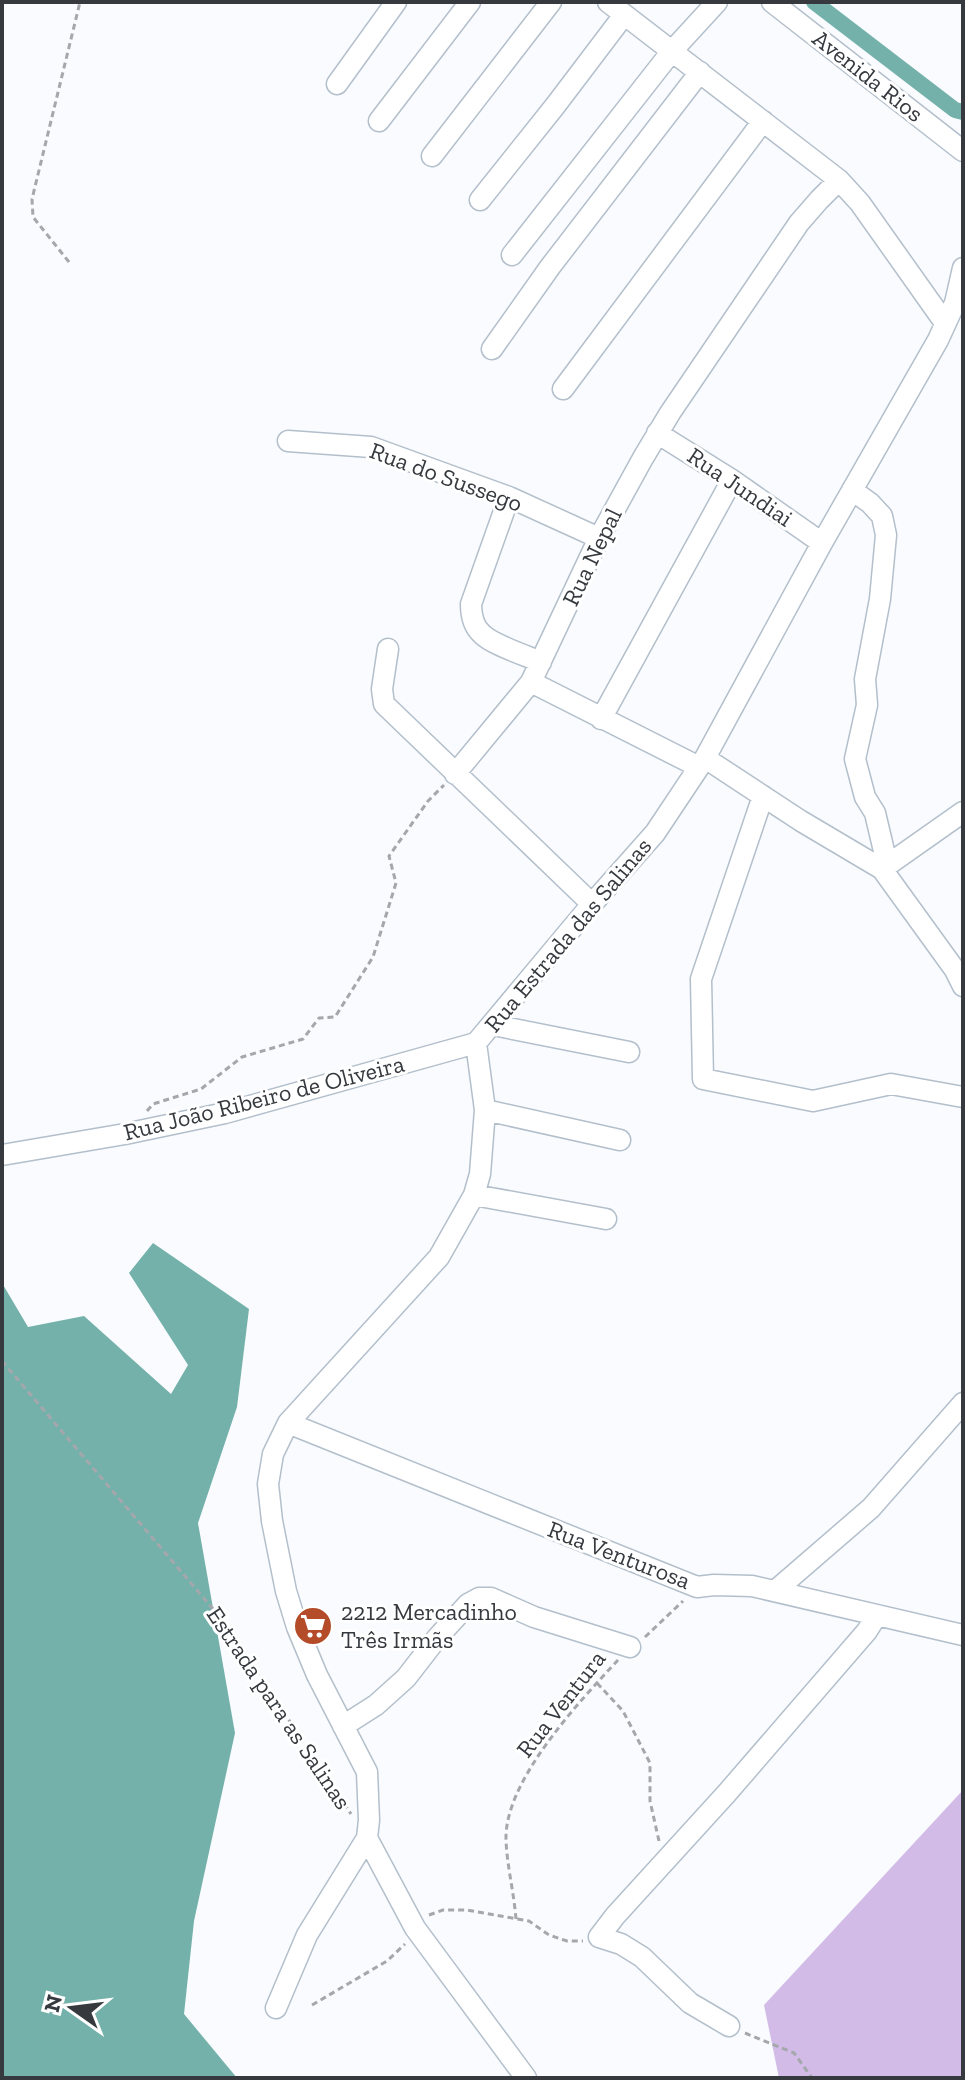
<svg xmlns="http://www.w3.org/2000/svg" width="965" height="2080" font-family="'Zilla Slab',serif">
<rect width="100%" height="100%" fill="#f9fbfe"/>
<path fill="#d2bce7" d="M963,1790v288h-184l-15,-73z"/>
<path fill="#74b1ab" d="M153,1243l96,66 -12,98 -39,116 37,210 -41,188 -10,93 53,64h-235v-795l26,44 56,-11 87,78 17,-29 -59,-92z"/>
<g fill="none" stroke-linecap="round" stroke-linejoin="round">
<path stroke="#74b1ab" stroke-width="16" d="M814,2l141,108 8,2"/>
<g stroke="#b3bfcb" stroke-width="23">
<path id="minor" d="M608,2l231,178 21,23 85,120
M772,2l191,149
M337,84l59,-82
M379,121l91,-119
M432,156l119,-154
M480,200l75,-94 69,-91
M512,255l160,-204 45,-49
M492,349l58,-82 150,-195
M563,389l200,-268
M657,433l75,47 90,63
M288,441l83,6 138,50 90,41
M852,490l18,13 12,13 4,19 -6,64 -15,80 2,26 -12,54 10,38 10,16 9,38 -2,18
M509,497l-38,107c0,11 3,23 11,30 9,10 45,22 59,28
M388,649l-6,40 2,15 208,200
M531,682l168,85
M601,719l131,-239
M705,758l96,63 81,48 73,101 8,16
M455,774l76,-92 68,-144 44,-80 27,-45 129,-190 20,-23 20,-20
M763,796l-62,183 2,100 110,22 78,-17 72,13
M882,869l81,-57
M493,1025l136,27
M485,1110l135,30
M2,1155l123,-21 100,-21 251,-70
M474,1195l132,24
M288,1423l409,164 17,-2 38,1 211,49
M775,1591l96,-83 92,-105
M343,1726l33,-21 30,-27 31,-40 31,-34 11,-6h12l43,19 96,30
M367,1838l48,90 111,150
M276,2008l31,-73 60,-97 2,-18 -2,-48 -50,-97 -20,-48 -11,-36 -14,-70 -4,-37 5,-30 15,-31 151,-166 35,-62 6,-21 5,-64 -9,-67 116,-139 63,-71 50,-75 117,-215 116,-203 17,-37 8,-35
M729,2026l-39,-23 -48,-46 -21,-13 -22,-7 16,-21 112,-123 140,-162 10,-16"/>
</g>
<path stroke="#a4a7ab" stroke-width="3" stroke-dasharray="6 4" stroke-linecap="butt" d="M69,262l-36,-45 -1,-18 48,-197
M147,1111l6,-7 48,-15 41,-32 61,-18 16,-21 16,-1 38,-60 23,-74 -7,-27 39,-55 16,-16
M2,1361l222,261 127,192
M645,1637l38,-36
M597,1683l26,28 27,52v38l9,40
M429,1915l14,-5h24l62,11 20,14 18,6h16
M516,1919c-2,-26 -9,-53 -10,-79 -2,-59 74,-139 112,-180
M312,2005l75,-44 18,-17
M745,2033l49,20 18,25"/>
<use href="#minor" stroke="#fff" stroke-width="20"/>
</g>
<defs>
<g id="supermarket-disc" transform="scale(2)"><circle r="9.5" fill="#b44c29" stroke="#fff"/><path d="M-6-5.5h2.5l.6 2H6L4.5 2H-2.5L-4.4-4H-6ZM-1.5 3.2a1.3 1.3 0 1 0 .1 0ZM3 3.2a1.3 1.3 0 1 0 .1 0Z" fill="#fff"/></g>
</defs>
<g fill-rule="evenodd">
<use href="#supermarket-disc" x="313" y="1626"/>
</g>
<g text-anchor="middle" stroke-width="6" stroke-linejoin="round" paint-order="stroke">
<g font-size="24" fill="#363a3f" stroke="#fff">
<text transform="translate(868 76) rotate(38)" y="8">Avenida Rios</text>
<text transform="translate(446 477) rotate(20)" y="8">Rua do Sussego</text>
<text transform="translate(740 487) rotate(34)" y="8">Rua Jundiai</text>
<text transform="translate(592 557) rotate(-64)" y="8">Rua Nepal</text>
<text transform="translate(568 935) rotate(-50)" y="8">Rua Estrada das Salinas</text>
<text transform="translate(264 1098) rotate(-14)" y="8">Rua João Ribeiro de Oliveira</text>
<text transform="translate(619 1555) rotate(21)" y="8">Rua Venturosa</text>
<text transform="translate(561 1704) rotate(-52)" y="8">Rua Ventura</text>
<text transform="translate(279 1708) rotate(56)" y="8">Estrada para as Salinas</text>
</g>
<g font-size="24" fill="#363a3f" stroke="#fff" text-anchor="start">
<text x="341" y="1620">2212 Mercadinho<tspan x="341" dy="28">Três Irmãs</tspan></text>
</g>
</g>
<rect width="965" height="2080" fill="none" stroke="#363a3f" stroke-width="8"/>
<g transform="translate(72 2008) rotate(284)" stroke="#ffffff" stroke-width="6" paint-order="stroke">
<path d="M0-6L14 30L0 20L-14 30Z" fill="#363a3f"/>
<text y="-12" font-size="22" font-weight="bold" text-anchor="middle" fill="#363a3f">N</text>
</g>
</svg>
